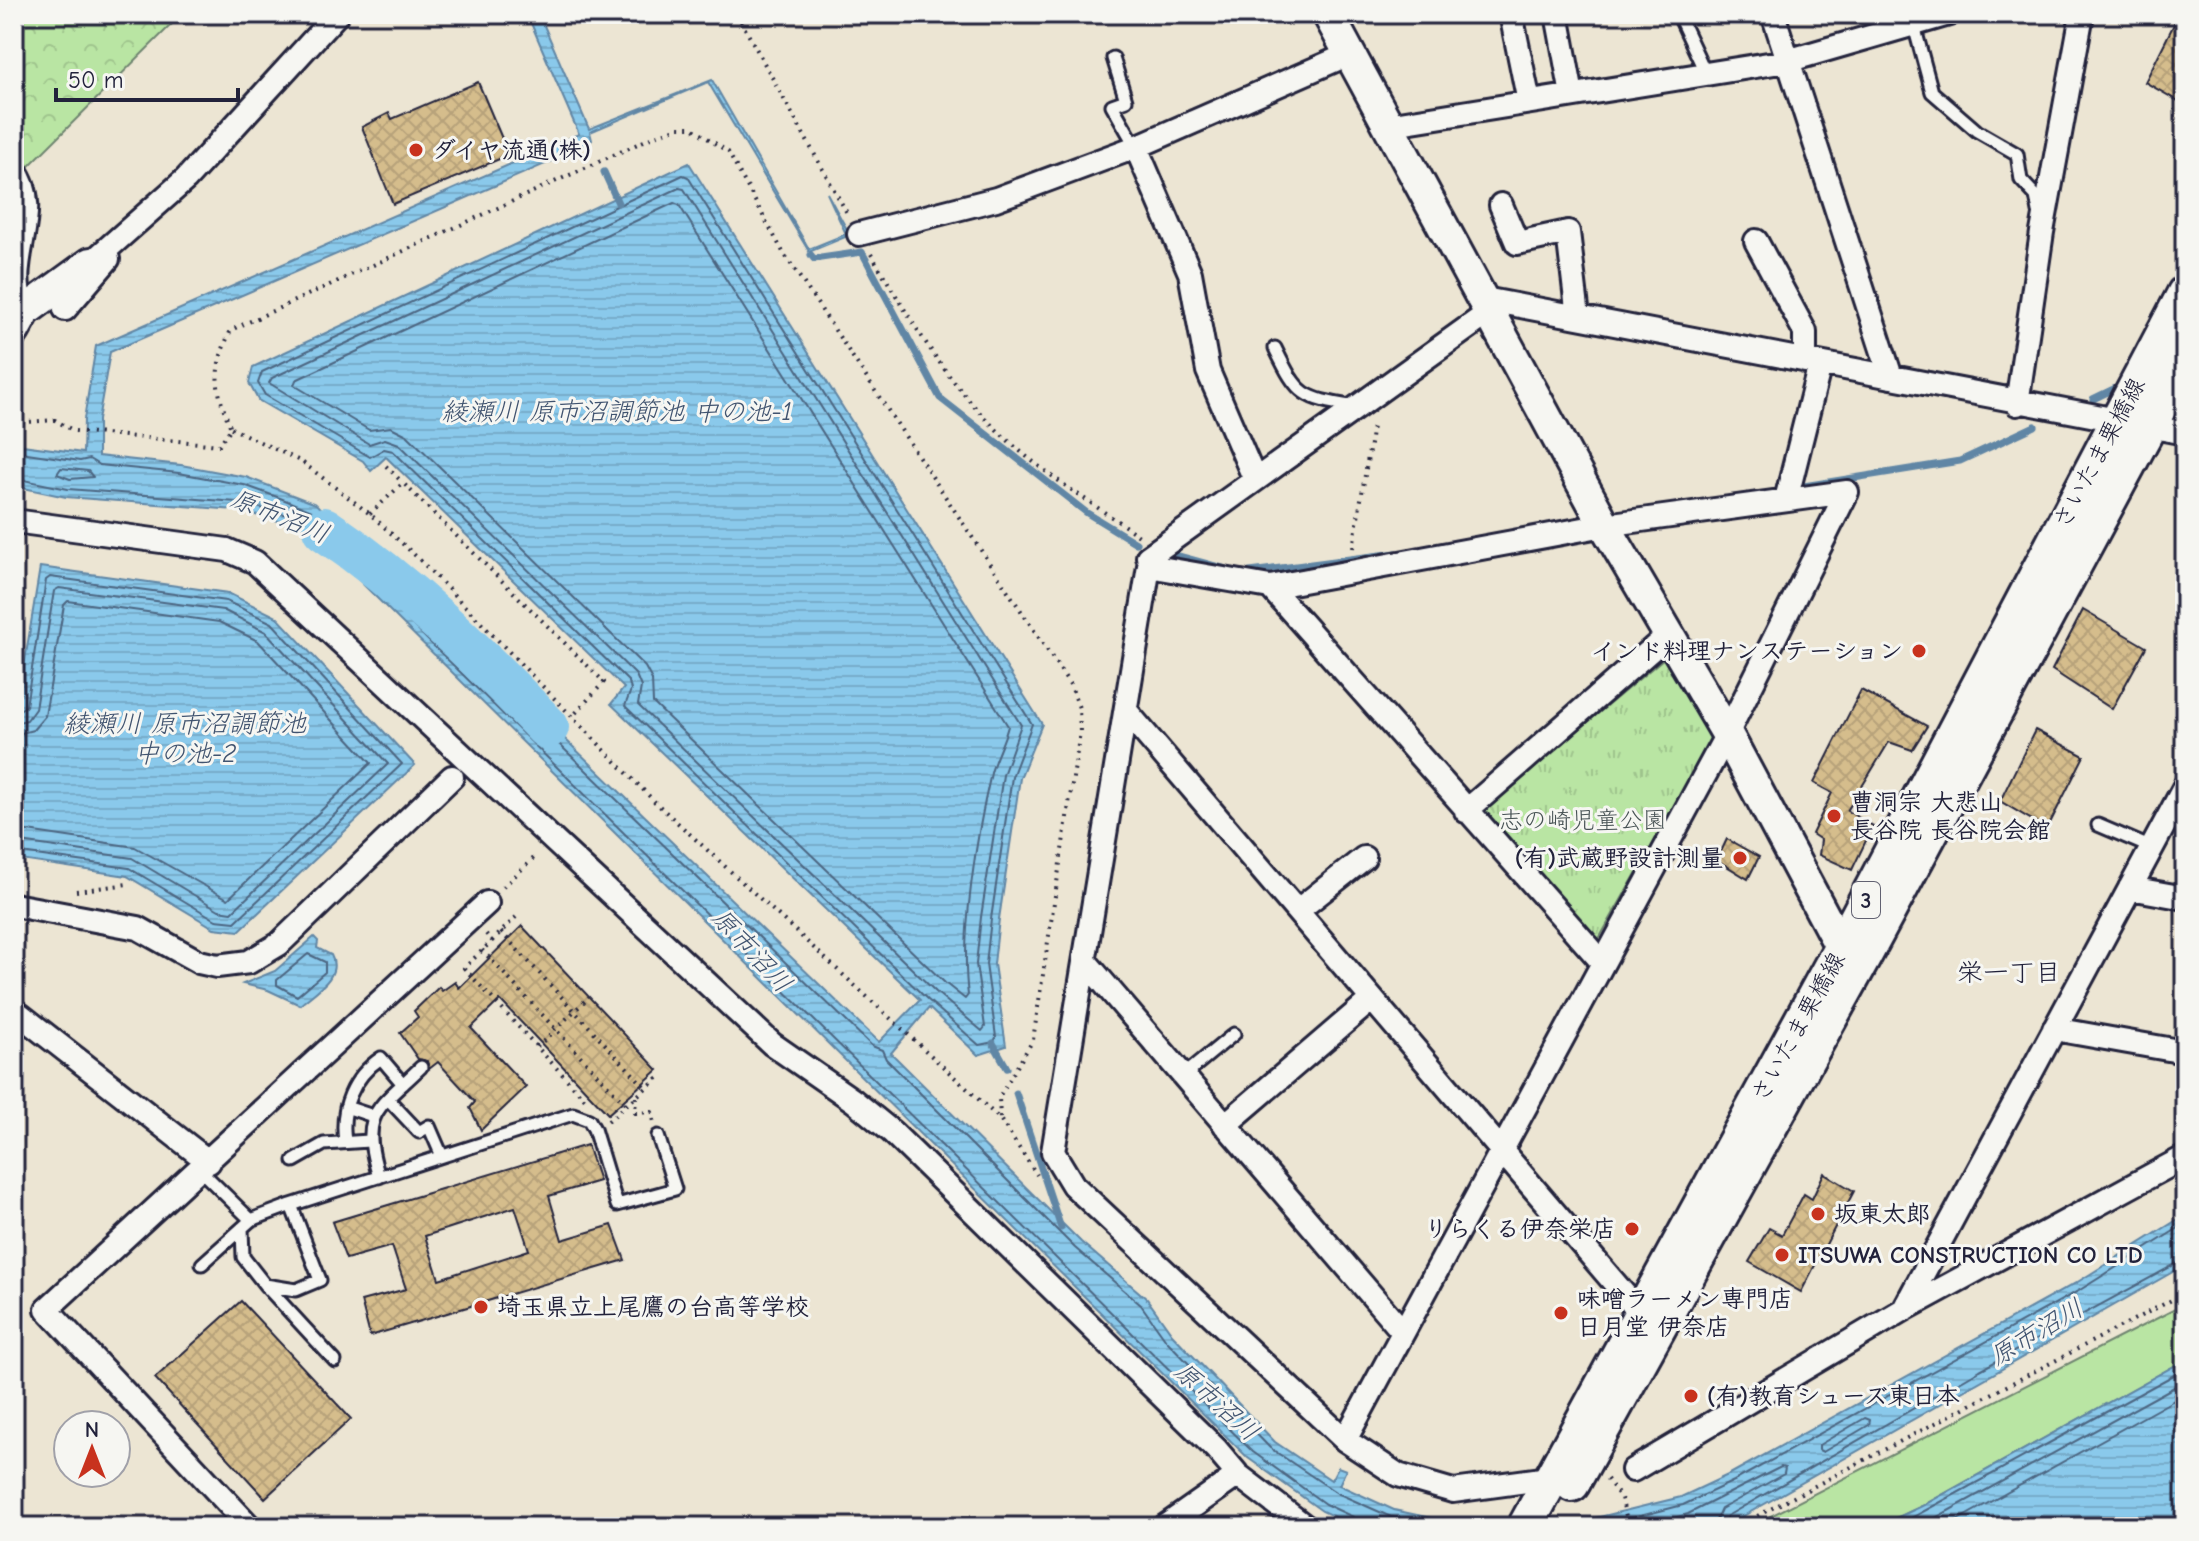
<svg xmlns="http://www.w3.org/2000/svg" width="2199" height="1541" font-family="'Comic Neue','Klee One',sans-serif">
<defs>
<pattern id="forest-crowns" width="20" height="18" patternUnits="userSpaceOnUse" patternTransform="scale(2)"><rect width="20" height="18" fill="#b9e5a3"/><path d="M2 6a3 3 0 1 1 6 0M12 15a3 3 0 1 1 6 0" fill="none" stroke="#9fc48d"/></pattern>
<pattern id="park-tufts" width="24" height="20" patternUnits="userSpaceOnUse" patternTransform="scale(2)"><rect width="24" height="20" fill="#b9e5a3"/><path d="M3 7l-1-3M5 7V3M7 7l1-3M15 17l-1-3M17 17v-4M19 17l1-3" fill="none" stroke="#9fc48d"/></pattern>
<pattern id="water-rules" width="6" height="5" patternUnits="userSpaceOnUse" patternTransform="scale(2)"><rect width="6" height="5" fill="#8ac9eb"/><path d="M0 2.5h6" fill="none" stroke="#77acca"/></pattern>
<pattern id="building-cross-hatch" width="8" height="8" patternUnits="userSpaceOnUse" patternTransform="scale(2)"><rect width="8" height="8" fill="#d5bd8c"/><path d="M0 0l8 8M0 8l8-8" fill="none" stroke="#b7a27a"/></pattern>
</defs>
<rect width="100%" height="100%" fill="#ece5d3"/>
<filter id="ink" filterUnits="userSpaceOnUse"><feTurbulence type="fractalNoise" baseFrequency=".0125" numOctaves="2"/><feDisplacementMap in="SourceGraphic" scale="16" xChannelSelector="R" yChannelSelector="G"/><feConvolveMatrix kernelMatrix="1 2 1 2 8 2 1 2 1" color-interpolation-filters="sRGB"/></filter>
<g filter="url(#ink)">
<path fill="#b9e5a3" stroke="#6e846f" stroke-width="2" d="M2185,1304v56l-263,146 -45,21h-128z"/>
<path fill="url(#forest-crowns)" stroke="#6e846f" stroke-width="2" d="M14,14h168l-156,155 -12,-16z"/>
<path fill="url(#park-tufts)" stroke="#6e846f" stroke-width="2" d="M1664,658l51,77 -119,209 -116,-131z"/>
<path fill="url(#water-rules)" stroke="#6086a5" stroke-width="2" d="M527,14h12l50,115 123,-49 97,169 37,-15 -19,-41 23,42 -39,16 3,9 -106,-178 -118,50 2,8 -12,9 -470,203 -12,68v36l83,9 65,12 70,27 70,73 151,135 342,330 41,-42 -309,-296 13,-16 -238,-231 -15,14 -8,-10 -105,-61 -9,-17 4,-16 436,-204 353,561 -22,54 -21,141 -5,45 12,82 -28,9 -49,-47 -38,45 190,189 66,57 25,35 103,108 56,38 7,-13 8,3 -7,15 55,25 60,13h121l106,-26 49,-23 346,-191 109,-68v50l-461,262h-368l-34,-16 -74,-53 -942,-930 -70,-18 -170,-13 -52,-11v-42l69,9 1,-34 12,-73 483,-212z
M40,567l188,26 49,24 138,148 -176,166 -25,-3 -87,-52 -113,-17v-130z
M314,937l4,4 -1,7 14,7c12,22 -17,37 -31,50l-32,-15 -25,-6 32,-13z
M2185,1360v167h-308l45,-21z"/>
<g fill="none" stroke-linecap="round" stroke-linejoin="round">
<path stroke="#4c6581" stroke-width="2" d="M683,175l5,2 344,547 -20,53 -21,142 -5,45 10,73 -2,5 -15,3 -51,-45 -303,-294 6,-16 -2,-8 -236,-231 -9,-2 -14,8 -105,-62 -7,-12 4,-11z
M679,188l5,1 337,536 -18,50 -22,142 -5,47 9,63 -3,4 -46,-39 -298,-287 3,-18 -5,-12 -237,-231 -14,-5 -16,5 -100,-61 3,-5z
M674,203l5,2 329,521c-4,16 -13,31 -17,47 -14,60 -31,162 -23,222l-3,4 -20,-16 -292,-280 -1,-23 -7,-13 -238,-232 -16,-8 -22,3 -75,-45 2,-5z
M14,451l66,10 9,-2 10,6 80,8 65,12 36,13 32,13 52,57 -6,2 -50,-50 -71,-18 -169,-13 -54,-11
M61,468l27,3 5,6 -23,2 -13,-5z
M14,713l12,-7 20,-126 4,-3 176,24 46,22 130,141 -167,158 -19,-2 -87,-52 -115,-16
M14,723l13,-3 8,-11 19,-118 5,-3 164,22 43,22 122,132 -156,148 -13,-2 -87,-52 -118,-17
M14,735l19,-5 12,-14 19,-111 4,-4 151,21 39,19 113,122 -143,136 -93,-52 -121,-18
M308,954l17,8v10l-28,24 -20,-11v-5z
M1865,1418l5,2 -1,5 -46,27 -4,-2v-5z
M1357,1527l-4,-10 -28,-13 -72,-52 -873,-859v-5l6,-1 146,131 340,328 10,4 4,9 189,189 66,57 25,35 104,108 67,45 54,24 43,10
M1597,1527l86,-22 51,-24 346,-191 105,-66
M1641,1527l47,-13 93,-47 4,1 -1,6 -63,35 -8,18
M1723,1527l4,-11 253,-146 205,-111
M1895,1527l290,-158
M1919,1527l266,-146
M1945,1527l240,-133"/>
<path stroke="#6086a5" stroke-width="7" d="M604,172l14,31
M811,255l3,4 48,-7 78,146 147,115 49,30
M2175,284l10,-20
M2093,399l29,-14
M1791,488l169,-27 75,-35
M1171,554l55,15
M1242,573l154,-20
M993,1043l14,25
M1016,1093l45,135"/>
<path stroke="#8ac9eb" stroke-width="44" d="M324,529c85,58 152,124 223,198"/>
</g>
<path fill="url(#building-cross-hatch)" stroke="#22223b" stroke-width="2" fill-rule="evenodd" d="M2179,14h6v91l-40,-23z
M478,82l31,73 -116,49 -31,-77 27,-14 3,6z
M2083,610l63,37 -34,62 -60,-39z
M1861,690l66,36 -15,24 -23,-8 -42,69 26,15 -21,44 -33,-15 2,-15 -9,-6 20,-41 -18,-10z
M2035,730l49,26 -37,73 -47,-28z
M1727,839l32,18 -11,22 -31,-19z
M522,926l136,144 -50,44 -108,-114 -29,28 55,59 -45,43 -11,-22 5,-6 -37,-40 -9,7 -2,-8 -9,-2 -18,-26 18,-16 -4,-6 25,-24 3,4 13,-9 4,6z
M587,1145l12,36 -50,15 13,44 50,-15 13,35 -255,76 -9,-35 45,-12 -14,-43 -46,13 -14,-37zM515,1207l14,43 -90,29 -14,-43z
M1824,1173l30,18 -53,101 -52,-30 20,-34 13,7 22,-41 8,5z
M241,1301l110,118 -86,79 -110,-120z"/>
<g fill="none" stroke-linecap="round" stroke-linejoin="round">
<g stroke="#22223b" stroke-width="17">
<path id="lane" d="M1678,14l28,60
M1913,22l19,70 45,39 40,23 4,26 15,16 3,16
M1113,58l13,42 -14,5 24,42
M1275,348c24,50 28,50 81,59
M2098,825l54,23
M1183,1076l51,-42
M388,1099l31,33 10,-6 13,30
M346,1107l27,9
M345,1141c-5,-33 8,-64 36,-83l22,26
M294,1161l30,-17 45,-3
M201,1171l50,49 -49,44
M379,1177c-20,-65 -2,-67 42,-110
M291,1205l282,-91 16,6 5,9 23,76 58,-16 -17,-53
M251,1220l40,-15 29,75 -24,10 -31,-5
M242,1228l1,29 22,28 70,76"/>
</g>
<g stroke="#22223b" stroke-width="28">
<path id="street" d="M1511,14l18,88
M1557,14l15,81
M1773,14l118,363
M1387,125l400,-64 162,-47
M1136,147l54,126 18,98 47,109
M14,169c33,45 -14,93 11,142
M1501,205l16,38 51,-11 10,85
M859,234l137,-35 140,-52 211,-92
M1756,241l49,91v29
M91,263l95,-84 151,-165
M1484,299l701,134
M65,309l43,-50
M2017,404l25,-172 40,-218
M1786,500l34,-136
M14,521l213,29 28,12 517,482 82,57 38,31 324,317 22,26
M1148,557l343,-246
M1270,587l333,376
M1127,712l520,609
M1466,811l201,-175
M2130,888l55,10
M14,905l124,23 61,34 18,4 32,-4 30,-18 173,-167
M1297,911l67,-53
M1085,961l318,371
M14,1010l195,152
M2054,1029l131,23
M1225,1125l147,-126
M1904,1309l281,-523
M1345,1440l382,-706 120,-242 -242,33 -335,62 -121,-21 -96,586 20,33 272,255 53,35 55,16 96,-13
M1633,1470l270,-160 282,-153
M250,1527l-203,-218 440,-406
M1164,1527l74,-52 68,52"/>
</g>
<g stroke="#22223b" stroke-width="36">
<path id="secondary" d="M1328,14l276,510 123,210 114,214 18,8
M14,331l11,-20 66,-48"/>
</g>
<g stroke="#22223b" stroke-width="40">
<path id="primary" d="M1572,1484l291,-526 322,-599
M1525,1527l316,-579 344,-655"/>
</g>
<path stroke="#22223b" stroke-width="4" stroke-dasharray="2 6" stroke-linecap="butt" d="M737,14l111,201
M871,254c37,61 73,125 125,175 42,42 95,73 143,107
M14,423l41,-3 19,11 145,14 12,-17c-17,-41 -19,-58 0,-98l424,-194 23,-9h13l37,25 55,100 288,434 8,22 1,24 -47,308 -34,57 1,22
M231,428l71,34 68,52 49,45 236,243 345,317 37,56
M386,466l17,17
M370,514l33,-31 201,199 -31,34
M1353,548l20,-122
M503,887l34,-32
M76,891l52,-7
M501,932l145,156
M486,934l6,7 -28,27 122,132
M492,941l24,-24
M482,950l144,155
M537,1047l51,-49
M636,1097l-1,16 17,-1 2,10
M608,1121l51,-44
M1607,1479l14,19 8,29
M1736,1527l449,-234"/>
<use href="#lane" stroke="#f6f6f2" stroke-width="11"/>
<use href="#street" stroke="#f6f6f2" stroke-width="22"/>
<use href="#secondary" stroke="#f6f6f2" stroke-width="30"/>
<use href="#primary" stroke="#f6f6f2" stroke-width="34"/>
</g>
</g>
<g fill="#c8321e" stroke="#f6f6f2" stroke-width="3">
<circle cx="416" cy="150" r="8"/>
<circle cx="1919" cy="651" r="8"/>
<circle cx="1834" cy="816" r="8"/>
<circle cx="1740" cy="858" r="8"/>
<circle cx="1818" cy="1214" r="8"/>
<circle cx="1632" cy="1229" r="8"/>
<circle cx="1782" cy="1255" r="8"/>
<circle cx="481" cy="1307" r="8"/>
<circle cx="1561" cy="1313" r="8"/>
<circle cx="1691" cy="1396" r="8"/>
</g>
<g text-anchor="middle" stroke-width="6" stroke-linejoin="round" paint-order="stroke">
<rect fill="#f6f6f2" stroke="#626272" stroke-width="2" x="1852" y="882" width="28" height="36" rx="6"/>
<g font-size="22" font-weight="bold" fill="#22223b">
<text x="1866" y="908">3</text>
</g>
<g font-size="24" font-weight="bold" fill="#22223b" stroke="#f6f6f2" text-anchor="start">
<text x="432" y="158">ダイヤ流通(株)</text>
<text x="1903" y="659" text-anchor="end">インド料理ナンステーション</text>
<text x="1850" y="810">曹洞宗 大悲山<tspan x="1850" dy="28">長谷院 長谷院会館</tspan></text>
<text x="1724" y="866" text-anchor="end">(有)武蔵野設計測量</text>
<text x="1834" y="1222">坂東太郎</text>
<text x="1616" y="1237" text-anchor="end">りらくる伊奈栄店</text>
<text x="1798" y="1263">ITSUWA CONSTRUCTION CO LTD</text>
<text x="1577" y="1307">味噌ラーメン専門店<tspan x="1577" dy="28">日月堂 伊奈店</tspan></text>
<text x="497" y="1315">埼玉県立上尾鷹の台高等学校</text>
<text x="1707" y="1404">(有)教育シューズ東日本</text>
</g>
<g font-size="24" fill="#22223b" stroke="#f6f6f2">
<text transform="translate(2099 453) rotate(-62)" y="8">さいたま栗橋線</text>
<text transform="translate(1798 1027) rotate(-61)" y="8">さいたま栗橋線</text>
</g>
<g font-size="24" fill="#485355" stroke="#f6f6f2">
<text x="1583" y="828">志の崎児童公園</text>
</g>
<g font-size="26" font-style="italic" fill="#415470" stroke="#f6f6f2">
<text x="617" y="420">綾瀬川 原市沼調節池 中の池-1</text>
<text transform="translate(280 516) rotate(22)" y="9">原市沼川</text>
<text x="185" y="732">綾瀬川 原市沼調節池<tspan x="185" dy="30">中の池-2</tspan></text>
<text transform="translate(752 950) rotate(47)" y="9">原市沼川</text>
<text transform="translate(2036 1332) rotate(-31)" y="9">原市沼川</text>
<text transform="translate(1217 1401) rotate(42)" y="9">原市沼川</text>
</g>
<g font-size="26" fill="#22223b" stroke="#f6f6f2">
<text x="2009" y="981">栄一丁目</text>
</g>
</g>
<rect width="2199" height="1541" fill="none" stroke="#f6f6f2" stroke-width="48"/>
<rect x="24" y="24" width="2151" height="1493" fill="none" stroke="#22223b" stroke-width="3" filter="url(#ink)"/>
<g transform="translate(92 1449)"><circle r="38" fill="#f6f6f2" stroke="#a1a1a9" stroke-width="2"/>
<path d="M0-6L14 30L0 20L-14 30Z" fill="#c8321e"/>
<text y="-12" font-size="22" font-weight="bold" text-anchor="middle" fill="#22223b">N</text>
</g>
<path d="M56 88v12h182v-12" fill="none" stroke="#22223b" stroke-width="4"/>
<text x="68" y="88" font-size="24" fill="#22223b" stroke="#f6f6f2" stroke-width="6" paint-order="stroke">50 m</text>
</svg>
